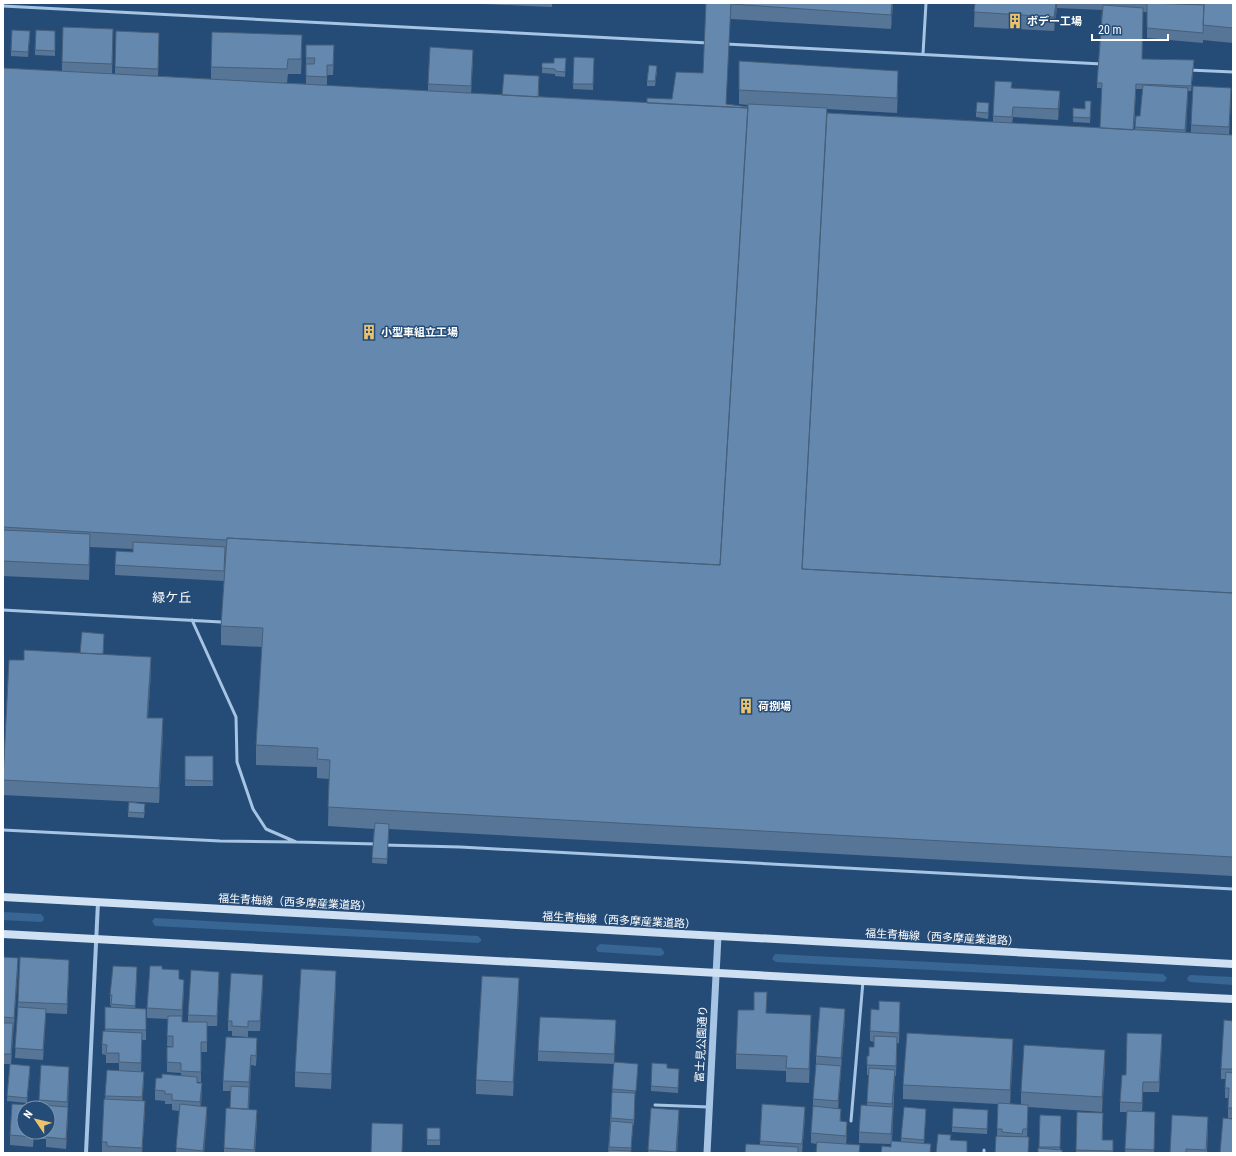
<svg xmlns="http://www.w3.org/2000/svg" width="1236" height="1156" font-family="'Roboto Condensed','Noto Sans JP',sans-serif">
<rect width="100%" height="100%" fill="#254c77"/>
<path fill="#386694" d="M3,912l38,2 3,4 -1,3 -2,1 -38,-2z
M155,918l323,18 3,3v2l-3,2 -323,-17 -3,-5z
M600,944l61,4 3,4v2l-3,2 -62,-4 -2,-1 -1,-3z
M775,954l388,20 4,4 -3,4 -388,-20 -4,-3z
M1190,975l43,2v8l-42,-3 -3,-1 -1,-3z"/>
<g fill="none" stroke-linecap="round" stroke-linejoin="round">
<path stroke="#a6c4e3" stroke-width="3" d="M3,6l705,37
M726,44l376,20
M923,54l3,-51
M1189,70l44,2
M3,610l218,12
M192,620l44,97 1,45 16,47 13,20 30,13 80,2
M3,830l217,11 75,1
M384,845l76,2 773,42
M655,1105l54,2
M851,1121l12,-140
M984,1153v-3"/>
<path stroke="#a6c4e3" stroke-width="4" d="M86,1153l12,-251"/>
<path stroke="#a6c4e3" stroke-width="7" d="M707,1153l11,-217"/>
<path stroke="#cfe0f3" stroke-width="8" d="M3,897l1230,67
M3,934l860,47 370,18"/>
</g>
<path fill="#577596" fill-rule="evenodd" d="M462,3h90v4z
M731,3h162l-2,26 -160,-10z
M975,3h258v40l-30,-3v3l-56,-5v-26h-4l-1,47 52,6 -3,26h-3l-2,42h5v-8l40,-27 -2,37h4v741l-844,-47 -2,35 -15,-1 2,-34 -46,-3 1,-47 -12,-1v-11l-61,-2v-20l6,-98 -41,-2v-19l3,-45 -109,-6v-10l18,-13v-3l-43,-2 -1,33 -86,-4v-508l59,3v-9l51,-23 -1,35h3v-7l44,-24 -1,33 53,3v-12l91,-18 -1,25h-13l-1,9 19,1v-39l28,10 -1,20h-6v11l101,5v-7l45,-24 -2,33 31,2 37,-9v11l108,6 79,2 22,2v-2l-9,-1v-14l159,-4 -1,27 -70,-4v4l166,9v-6l19,-28 48,13 -2,19 -45,-3 -1,6 88,5 2,-40h-5v-5l5,-73 -45,-2 -3,23 -80,-4zM1136,89h7l-3,27h-4l-1,14h-1z
M55,31v25l-20,-1v-5z
M30,36l-2,21 -17,-1v-5z
M574,57l20,1 -1,32 -20,-1z
M566,58l-1,19 -10,-1v-2l-13,-1v-10h12z
M657,71l-2,15h-8v-5z
M1091,106l-1,17 -17,-1v-14l12,1z
M989,108l-1,11 -12,-2v-5z
M104,639l-1,15 48,17 -3,47 15,15 -4,70 -156,-8v-17l21,-118 56,-7z
M185,756h28v30h-28z
M145,809l-1,9 -16,-1v-5z
M3,957l15,11 -7,96 19,7 -3,32 -20,-2 3,-37h-7z
M162,969l17,10 5,11 -2,32h6v-7l31,-33 -2,44h-10v26h-6v30h-4v1l5,10 -1,13 6,11 -3,36h-28l3,-42 -7,-1v-6h-7v-3l-10,-1v-10l7,-12 19,-3v-2l-14,-1v-25h6l-6,-1 1,-27 -21,-1v-10z
M69,970l-2,44 -21,-1 -3,47 -28,-2 3,-56z
M137,977l-2,31 11,11v21h-4l-1,32 3,10 -2,19 3,10 -3,42h-35v-1h-5v-10l3,-43 2,-29 12,1v-8h-13v-8l-4,-1v-10l3,-13v-24h6v-2h-1v-10z
M263,985l-3,46h-12v6l-16,-1v-5h-4v-10z
M336,985l-5,104 -36,-2v-15z
M519,993l-6,103 -37,-2v-14z
M900,1012l-1,31h-2l-1,33h-1l-3,65 9,1v-4l25,-24 -2,30 7,9 -40,-6v-3l-32,-1v-11l8,-27 2,-30h-2v-10l2,-9 5,-9v-5l-4,-1v-10z
M767,1013l44,16 -2,54 -23,-1v-11l-50,-2v-15z
M845,1019l-7,89 3,13 6,11 -1,12 14,9 -43,-9 -6,-1v-10l2,-26v-8l3,-33v-10z
M1233,1021v97h-5v-20h-3v-19h-4v-10z
M616,1030l-2,33 24,6 -3,27 -1,29h-1l-2,28h-23l6,-89 -76,-3v-10z
M1162,1044l-3,48h-16l-1,20 13,10 -1,31h-29l2,-41h-7v-10l6,-27z
M257,1048l-1,18 -5,-1 -2,44 8,11 -2,33h-31v-5l6,-40 1,-17h-8v-10z
M1013,1054l-3,50 11,1v-13l84,-27 -3,47 -74,-5 -1,30 -30,-1 1,-32 -95,-5v-14z
M667,1068l12,6 -1,19 -27,-2v-5z
M69,1077l-1,30v10l-2,32 -20,-2v-8h-6v-7h8v-24h-9v-8z
M651,1108l28,12 -2,33h-29z
M1077,1112l26,11v17h10v13h-38h1z
M988,1115l-1,19 -35,-2v-5z
M1040,1115l21,1 -1,34 -21,-2z
M805,1117l-3,36h-57l15,-8v-4z
M1208,1127l-1,26h-37z
M427,1128h13v17h-13z
M34,1132l-1,15 -23,-2v-10z"/>
<path fill="#475f7a" d="M892,3h1l-2,26v-14z
M1056,3h1v5l-3,23v-14z
M113,29v10l-1,35v-10z
M159,33v10l-1,36v-10z
M302,35v14l-1,25v-15z
M473,50v10l-2,36v-10z
M898,71v15l-1,27v-15z
M1188,88v10l-3,42v-10z
M1231,88v10l-2,39v-10z
M1060,91v10l-2,19v-11z
M90,534v15l-1,31v-15z
M151,657v14l-4,61v-14z
M163,718v15l-4,70v-15z
M18,958v10l-4,60v-10z
M69,960v10l-2,44v-10z
M137,967v10l-2,39v-10z
M336,971v14l-5,104v-15z
M219,972v10l-2,44v-10z
M263,975v10l-3,46v-10z
M519,978v15l-6,103v-14z
M184,980v10l-2,30v-10z
M900,1002v10l-1,31v-10z
M46,1009v10l-3,41v-10z
M845,1009v10l-7,92v-10l3,-35v-8z
M811,1015v14l-2,54v-14z
M616,1020v10l-2,34v-10z
M13,1023v10l-2,31v-10z
M142,1033v10l-1,30v-10z
M1162,1034v10l-3,48v-10z
M1013,1039v15l-3,51v-15z
M1105,1050v15l-3,47v-15z
M251,1055v10l-3,51 1,-34z
M30,1066v5l-3,32v-5z
M69,1067v10l-2,35v-10z
M895,1070v10l-3,34v-10z
M144,1072v10l-2,25v-10z
M1143,1082v10l-1,21v-10z
M202,1083v10l-2,19v-10z
M145,1101v10l-3,42v-5z
M1028,1105v10l-1,24v-10z
M68,1107v10l-2,32v-10z
M207,1107v10l-3,36h-1z
M805,1107v10l-3,36v-9z
M893,1107v10l-2,27v-10z
M257,1110v10l-3,33v-3z
M679,1110v10l-2,33h-1z
M1208,1117v10l-2,26z
M847,1122v10l-1,14v-10z
M33,1132h1l-1,15z"/>
<path fill="#6588ae" stroke="#475f7a" d="M706,3h25l-5,101 22,3v1l-101,-5v-5l25,1 4,-27 27,1z
M731,3h161l-1,12 -160,-11z
M975,3h81l-2,14 -80,-5z
M1147,3l57,2 -1,28 -56,-5z
M1204,3h29v25l-30,-3z
M1103,5l40,3 -1,51 52,1 -3,26 -55,-2 -3,46 -33,-2 2,-45h-5z
M63,27l50,2 -1,35 -50,-2z
M12,30l18,1 -2,21 -17,-1z
M36,30l19,1v20l-20,-1z
M116,31l43,2 -1,36 -43,-2z
M212,32l90,3 -1,24h-13l-1,10 -76,-2z
M306,45h28l-1,20h-6v12l-21,-1v-12h8l1,-6h-9z
M430,47l43,3 -2,36 -43,-2z
M574,57l20,1 -1,26h-20z
M554,58h12l-1,14 -10,-1v-2l-13,-1v-5h12z
M739,61l159,10 -1,27 -158,-8z
M649,65l8,1 -2,15h-8z
M3,68l745,40 -28,457 -493,-27 -1,2 -223,-13z
M504,74l35,2 -1,21 -36,-2z
M995,81l17,1 -1,6 49,3 -2,18 -45,-2 -1,10 -19,-1z
M1143,85l45,3 -3,42 -50,-3 1,-11h4z
M1193,86l38,2 -2,39 -38,-2z
M1085,101h6l-1,17 -17,-1v-9l12,1z
M977,102l12,1 -1,10 -12,-1z
M748,104l79,4 -25,461 431,24v264l-905,-50 2,-47 -13,-1 1,-11 -62,-3 7,-117 -42,-2 6,-88 493,27z
M827,113l406,22v458l-431,-24z
M3,530l87,4 -1,31 -86,-4z
M133,542l92,5 -1,24 -109,-6 1,-14 17,1z
M82,632l22,2 -1,20 -23,-1z
M24,650l127,7 -4,61h16l-4,70 -156,-8 6,-120h15z
M185,756h28v25l-28,-1z
M129,802l16,2 -1,9 -16,-1z
M375,823l14,1 -2,35 -15,-1z
M3,957l15,1 -4,60 -11,-1z
M20,957l49,3 -2,44 -49,-2z
M113,966l24,1 -2,39 -24,-2 1,-9h-2z
M150,966h12v3l17,1v9l5,1 -2,30 -35,-2z
M301,969l35,2 -5,103 -36,-2z
M191,970l28,2 -2,44 -29,-1z
M231,973l32,2 -3,46h-12v6l-16,-1v-5h-4z
M482,976l37,2 -6,104 -37,-2z
M754,992h13l-1,21 45,2 -2,54 -23,-1 1,-12 -51,-2 2,-44h16z
M879,1001l21,1 -1,31 -29,-2 1,-22 8,1z
M18,1007l28,2 -3,41 -28,-2z
M105,1007l41,2v21l-41,-1z
M820,1007l25,2 -4,49 -25,-2z
M168,1016h14v6h25v20h-6v30l-20,-1v-8l-14,-1v-15h6v-11h-6z
M540,1017l76,3 -2,34 -76,-3z
M1224,1020l9,1v48h-12z
M3,1023h10l-2,31h-8z
M103,1031l39,2 -1,30 -22,-1v-9h-13l1,-8 -5,-1z
M907,1033l106,6 -3,51 -107,-5z
M1127,1033l35,1 -3,48h-16l-1,21 -22,-1 2,-27h4z
M874,1036l23,1 -1,29 -29,-1v-9h2v-9h5z
M226,1037l31,1 -1,18 -5,-1 -2,27 -26,-1z
M1024,1045l81,5 -3,47 -81,-5z
M614,1062l24,2 -2,27 -24,-2z
M652,1063l15,1v4l12,1 -1,19 -27,-2z
M10,1064l20,2 -3,32 -20,-2z
M816,1064l25,2 -3,35 -25,-2z
M41,1065l28,2 -2,35 -28,-2z
M869,1068l26,2 -3,34 -25,-2z
M107,1070l37,2 -2,25 -37,-1z
M1226,1072l7,1v35h-5l1,-20h-4z
M162,1074l35,3v6h5l-2,19 -28,-2v-6h-7v-3l-10,-1 1,-12h6z
M231,1086l18,1 -1,22 -18,-1z
M612,1092l23,1 -1,27 -23,-2z
M104,1099l41,2 -3,47 -35,-2v-4h-5z
M998,1103l30,2 -1,24h-4l-1,5 -20,-2v-3h-5z
M12,1104l23,1v3h-11v24h9v5l-23,-2z
M180,1104l27,3 -4,44 -27,-3z
M762,1104l43,3 -3,37 -42,-3z
M41,1105l27,2 -2,32 -20,-2v-5h2v-24h-7z
M861,1105l32,2 -2,27 -32,-2z
M813,1106l28,3 -1,12 7,1 -1,14 -35,-3z
M904,1107l22,2 -2,31 -23,-2z
M226,1108l31,2 -3,40 -30,-2z
M651,1108l28,2 -3,42 -28,-2z
M953,1108l35,2 -1,19 -35,-2z
M1127,1111l28,1 -1,38 -29,-1z
M1077,1112l26,1 -1,27h11v11l-37,-1z
M1040,1115l21,1 -1,31h-21z
M1172,1115l36,2 -2,33 -20,-1v4h-16z
M1223,1118l10,1v34h-13z
M611,1121l22,2 -2,25 -22,-1z
M372,1123l31,1 -1,29h-31z
M427,1128h13v12h-13z
M938,1134l13,1 -1,5 17,1v12h-31z
M996,1136l33,1 -1,16h-33z
M891,1141l40,3 -1,9h-49l1,-7 9,1z
M817,1142l43,3 -1,8h-43z
M746,1144l52,3v6h-53z
M1038,1148l24,2v3h-24z
M609,1150l22,1v2h-23z"/>
<defs>
<g id="building-bare" transform="scale(1.2)"><path d="M-4-6H4V6H1V3H-1V6H-4ZM-2.5-4.3h1.7v1.8h-1.7ZM.8-4.3h1.7v1.8H.8ZM-2.5-1h1.7V.8h-1.7ZM.8-1h1.7V.8H.8Z" fill="#ecc26b" stroke="#254c77" stroke-width="2.5" paint-order="stroke"/></g>
</defs>
<g fill-rule="evenodd">
<use href="#building-bare" x="1015" y="21"/>
<use href="#building-bare" x="369" y="332"/>
<use href="#building-bare" x="746" y="706"/>
</g>
<g text-anchor="middle" stroke-width="3" stroke-linejoin="round" paint-order="stroke">
<g font-size="11" font-weight="bold" fill="#fff" stroke="#254c77" text-anchor="start">
<text x="1027" y="25">ボデー工場</text>
<text x="381" y="336">小型車組立工場</text>
<text x="758" y="710">荷捌場</text>
</g>
<g font-size="11" fill="#fff" stroke="#254c77">
<text transform="translate(295 902) rotate(3)" y="4">福生青梅線（西多摩産業道路）</text>
<text transform="translate(619 920) rotate(3)" y="4">福生青梅線（西多摩産業道路）</text>
<text transform="translate(942 937) rotate(3)" y="4">福生青梅線（西多摩産業道路）</text>
<text transform="translate(701 1044) rotate(-87)" y="4">富士見公園通り</text>
</g>
<g font-size="13" fill="#fff" stroke="#254c77">
<text x="172" y="602">緑ケ丘</text>
</g>
</g>
<rect width="1236" height="1156" fill="none" stroke="#ffffff" stroke-width="8"/>
<g transform="translate(36 1120) rotate(305)"><circle r="19" fill="#254c77" stroke="#7c94ad"/>
<path d="M0-3L7 15L0 10L-7 15Z" fill="#ecc26b"/>
<text y="-6" font-size="11" font-weight="bold" text-anchor="middle" fill="#ffffff">N</text>
</g>
<path d="M1092 34v6h76v-6" fill="none" stroke="#ffffff" stroke-width="2"/>
<text x="1098" y="34" font-size="12" fill="#ffffff" stroke="#254c77" stroke-width="3" paint-order="stroke">20 m</text>
</svg>
